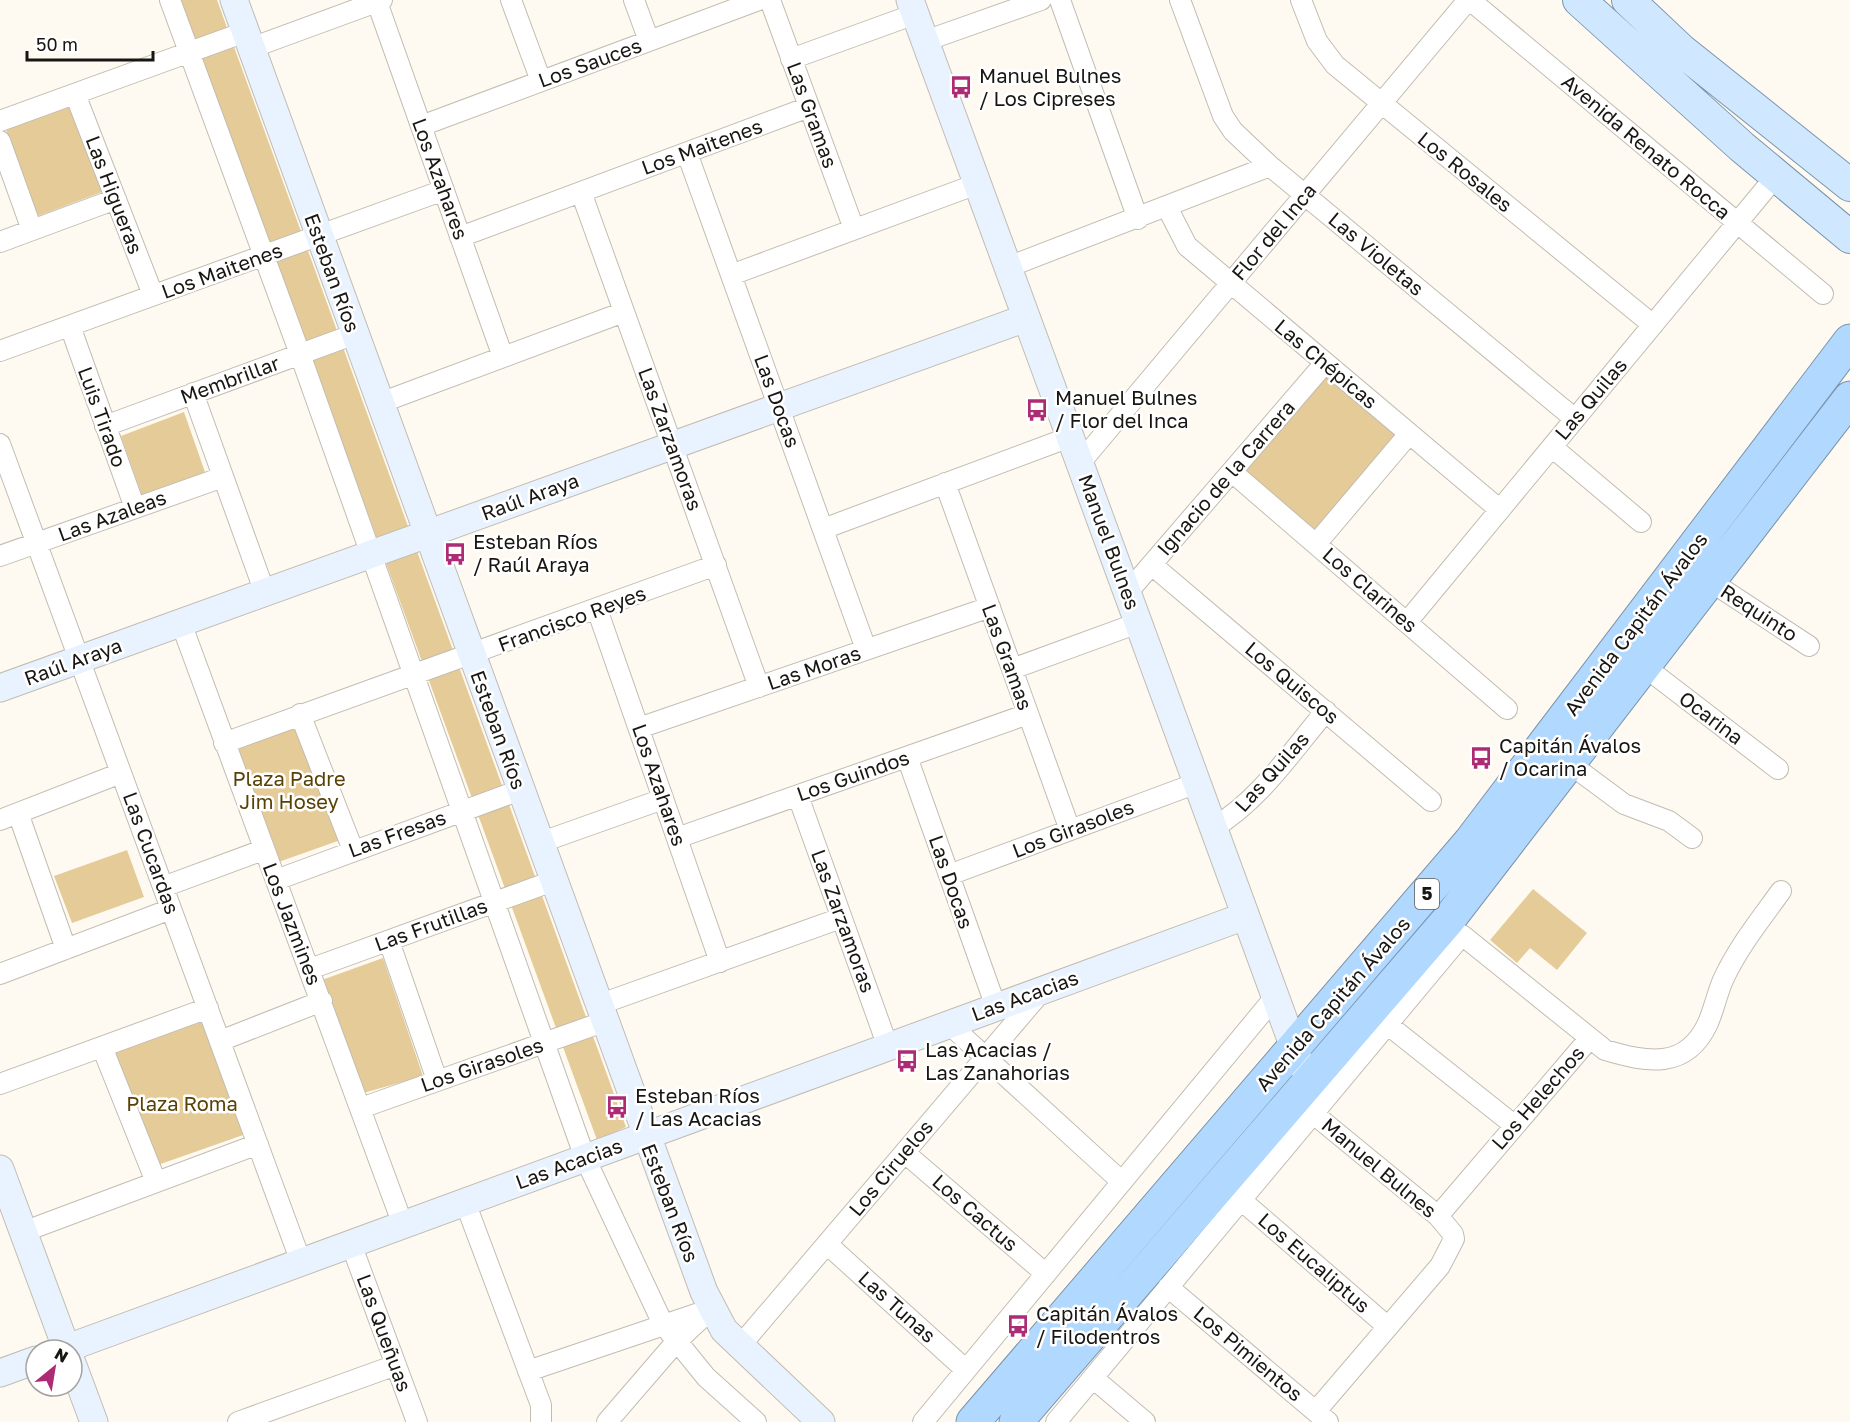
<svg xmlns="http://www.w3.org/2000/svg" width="1850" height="1422" font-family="'Golos Text',sans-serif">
<rect width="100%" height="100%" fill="#fffaf1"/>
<path fill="#e5cb98" d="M180,0h37l409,1127 -29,13z
M68,101l34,91 -64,24 -34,-92z
M1323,371l76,64 -82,96 -76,-63z
M184,412l22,63 -62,26 -23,-65z
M305,716l44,121 -76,27 -45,-121z
M127,850l17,47 -72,26 -18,-47z
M1533,889l54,44 -30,37 -27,-22 -13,15 -27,-23z
M383,958l40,118 -63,18 -41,-113z
M203,1021l43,113 -94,33 -39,-116z"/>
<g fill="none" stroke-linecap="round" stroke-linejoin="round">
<g stroke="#c2bcb1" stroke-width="22">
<path id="street" d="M170,0l130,354 285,804 78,166 43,53 50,45
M511,0l30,81
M634,0l15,41
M770,0l84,229
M1060,0l78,219
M1180,0l43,116 10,15 37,35 305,253
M1301,0l16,41 18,24 318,260
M1470,0l353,294
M377,2l126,355
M925,41l116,-41
M251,48l131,-48
M791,59l124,-45
M75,94l78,201
M0,121l245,-89
M421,126l338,-126
M0,141l32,89
M687,153l179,496
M581,192l178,495
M1167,207l20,39 313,264
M460,237l349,-130
M0,242l116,-43
M1008,267l262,-101
M731,275l246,-91
M70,326l65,182
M0,351l444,-161
M193,393l72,200
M380,403l244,-91
M105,426l250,-92
M0,444l301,818
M1552,447l89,75
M1080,463l388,-463
M1232,472l275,237
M945,483l125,347
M823,529l247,-92
M1316,544l93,-110
M0,556l223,-79
M1152,565l279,236
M1710,581l99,65
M1127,593l198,-230
M597,609l123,353
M1407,622l369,-446
M181,623l222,602
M1645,667l133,102
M1012,669l126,-46
M300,714l53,136
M639,728l351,-121
M224,743l492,-178
M907,757l89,250
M1570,764l54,40 45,17 23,17
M798,796l90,251
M18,813l48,136
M0,820l121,-47
M1213,828c47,-28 78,-76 113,-117
M677,838l351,-124
M539,843l124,-44
M949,875l248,-92
M276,880l244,-90
M163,887l100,-37
M389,941l48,139
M310,969l243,-88
M0,974l171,-65
M598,1005l243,-87
M1378,1017l136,108
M949,1024l173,158
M220,1041l102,-40
M102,1047l54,135
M0,1084l208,-76
M1304,1106l134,110 15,18 1,5 -14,27 -124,145
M361,1108l242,-86
M905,1153l141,121
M1241,1200l147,127
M465,1202l76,203v17
M1438,1216l151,-177
M23,1232l235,-88
M351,1244l66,178
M827,1244l139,126
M1168,1287l160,135
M740,1346l301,-354
M528,1371l183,-62
M1093,1378l52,44
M238,1422l158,-57
M607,1422l69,-80 31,-29
M923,1422l352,-425
M1056,1422l406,-487 143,115c41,12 81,21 103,-27 6,-14 9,-29 15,-43 15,-33 38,-61 58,-89"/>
</g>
<g stroke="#c2bcb1" stroke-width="29">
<path id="secondary" d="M234,0l470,1292 20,38 97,92
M910,0l390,1064
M0,688l1026,-370
M0,1169l67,181
M62,1350l1183,-434
M72,1363l22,59
M0,1373l36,-13"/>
</g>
<g stroke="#7b94ac" stroke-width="34">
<path id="primary" d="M1579,0l163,147 108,90
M1628,0l53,50 169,135"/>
</g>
<g stroke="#7b94ac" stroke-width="35">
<path id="highway" d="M973,1422l497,-580 380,-501
M1016,1422l433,-503 401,-521"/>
</g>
<use href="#street" stroke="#fff" stroke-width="20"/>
<use href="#secondary" stroke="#e8f3ff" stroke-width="27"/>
<use href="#primary" stroke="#d0e8ff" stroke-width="32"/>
<use href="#highway" stroke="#b1d8ff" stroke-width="33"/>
</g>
<defs>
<g id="bus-bare" transform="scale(1.8)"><path d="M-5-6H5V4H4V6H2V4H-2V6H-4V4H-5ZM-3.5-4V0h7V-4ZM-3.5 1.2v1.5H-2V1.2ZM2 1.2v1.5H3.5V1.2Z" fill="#ad2b75" stroke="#fff" stroke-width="2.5" paint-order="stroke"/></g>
</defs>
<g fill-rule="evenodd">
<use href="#bus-bare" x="961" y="87"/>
<use href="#bus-bare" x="1037" y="410"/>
<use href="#bus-bare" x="455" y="554"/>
<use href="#bus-bare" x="1481" y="758"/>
<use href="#bus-bare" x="907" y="1061"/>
<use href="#bus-bare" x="617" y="1107"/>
<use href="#bus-bare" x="1018" y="1326"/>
</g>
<g text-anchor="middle" stroke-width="5" stroke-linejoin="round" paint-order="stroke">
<rect fill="#fff" stroke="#5d5c59" stroke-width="1.5" x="1415" y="879" width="24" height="30" rx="4.5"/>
<g font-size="18" font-weight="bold" fill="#181612">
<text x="1427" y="900">5</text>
</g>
<g font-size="20" fill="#181612" stroke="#fff">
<text transform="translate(590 63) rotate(-20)" y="7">Los Sauces</text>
<text transform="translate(812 115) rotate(70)" y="7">Las Gramas</text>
<text transform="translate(702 147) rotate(-20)" y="7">Los Maitenes</text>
<text transform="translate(1646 147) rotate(40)" y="7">Avenida Renato Rocca</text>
<text transform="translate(1465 172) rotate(39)" y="7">Los Rosales</text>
<text transform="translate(440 179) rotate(70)" y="7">Los Azahares</text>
<text transform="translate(114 195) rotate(69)" y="7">Las Higueras</text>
<text transform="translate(1274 232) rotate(-50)" y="7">Flor del Inca</text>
<text transform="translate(1376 254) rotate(40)" y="7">Las Violetas</text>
<text transform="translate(222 271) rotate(-20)" y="7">Los Maitenes</text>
<text transform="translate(332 273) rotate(70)" y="7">Esteban Ríos</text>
<text transform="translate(1326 364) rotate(40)" y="7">Las Chépicas</text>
<text transform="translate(230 380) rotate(-20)" y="7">Membrillar</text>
<text transform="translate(1591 399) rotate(-50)" y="7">Las Quilas</text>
<text transform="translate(777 401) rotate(70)" y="7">Las Docas</text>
<text transform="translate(102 417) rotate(70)" y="7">Luis Tirado</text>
<text transform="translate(670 439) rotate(70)" y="7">Las Zarzamoras</text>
<text transform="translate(1226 478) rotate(-49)" y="7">Ignacio de la Carrera</text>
<text transform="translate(530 497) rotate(-20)" y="7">Raúl Araya</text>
<text transform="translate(112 516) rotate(-20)" y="7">Las Azaleas</text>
<text transform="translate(1109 542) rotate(70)" y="7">Manuel Bulnes</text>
<text transform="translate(1370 590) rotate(41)" y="7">Los Clarines</text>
<text transform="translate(1759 613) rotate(33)" y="7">Requinto</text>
<text transform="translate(572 619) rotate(-20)" y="7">Francisco Reyes</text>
<text transform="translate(1636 624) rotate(-53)" y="7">Avenida Capitán Ávalos</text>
<text transform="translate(1007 657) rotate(70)" y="7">Las Gramas</text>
<text transform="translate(73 662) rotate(-20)" y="7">Raúl Araya</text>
<text transform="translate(814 668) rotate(-19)" y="7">Las Moras</text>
<text transform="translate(1292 683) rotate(40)" y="7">Los Quiscos</text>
<text transform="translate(1711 718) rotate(37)" y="7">Ocarina</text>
<text transform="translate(498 730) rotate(70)" y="7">Esteban Ríos</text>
<text transform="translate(1272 772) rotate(-48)" y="7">Las Quilas</text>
<text transform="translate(853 776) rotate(-19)" y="7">Los Guindos</text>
<text transform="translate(659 785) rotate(71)" y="7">Los Azahares</text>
<text transform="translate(1073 829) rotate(-21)" y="7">Los Girasoles</text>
<text transform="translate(397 834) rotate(-20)" y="7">Las Fresas</text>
<text transform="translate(151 853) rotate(70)" y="7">Las Cucardas</text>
<text transform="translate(951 882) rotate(71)" y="7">Las Docas</text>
<text transform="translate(843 921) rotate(70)" y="7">Las Zarzamoras</text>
<text transform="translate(292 924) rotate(69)" y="7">Los Jazmines</text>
<text transform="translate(431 925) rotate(-20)" y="7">Las Frutillas</text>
<text transform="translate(1025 996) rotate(-20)" y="7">Las Acacias</text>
<text transform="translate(1333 1004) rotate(-49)" y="7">Avenida Capitán Ávalos</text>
<text transform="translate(482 1065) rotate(-19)" y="7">Los Girasoles</text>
<text transform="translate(1538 1098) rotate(-49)" y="7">Los Helechos</text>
<text transform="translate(569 1164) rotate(-20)" y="7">Las Acacias</text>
<text transform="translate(891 1168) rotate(-50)" y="7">Los Ciruelos</text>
<text transform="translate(1379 1168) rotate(40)" y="7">Manuel Bulnes</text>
<text transform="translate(670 1203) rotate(69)" y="7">Esteban Ríos</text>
<text transform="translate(975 1213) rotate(41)" y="7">Los Cactus</text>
<text transform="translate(1314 1263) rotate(41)" y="7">Los Eucaliptus</text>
<text transform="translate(897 1307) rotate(42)" y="7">Las Tunas</text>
<text transform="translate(384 1333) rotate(70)" y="7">Las Queñuas</text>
<text transform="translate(1248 1354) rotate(40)" y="7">Los Pimientos</text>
</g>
<g font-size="20" fill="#181612" stroke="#fff" text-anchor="start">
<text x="979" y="83">Manuel Bulnes<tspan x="979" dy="23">/ Los Cipreses</tspan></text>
<text x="1055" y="405">Manuel Bulnes<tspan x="1055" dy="23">/ Flor del Inca</tspan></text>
<text x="473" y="549">Esteban Ríos<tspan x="473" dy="23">/ Raúl Araya</tspan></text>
<text x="1499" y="753">Capitán Ávalos<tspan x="1499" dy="23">/ Ocarina</tspan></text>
<text x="925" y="1057">Las Acacias /<tspan x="925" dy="23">Las Zanahorias</tspan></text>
<text x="635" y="1103">Esteban Ríos<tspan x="635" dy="23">/ Las Acacias</tspan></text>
<text x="1036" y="1321">Capitán Ávalos<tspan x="1036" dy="23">/ Filodentros</tspan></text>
</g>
<g font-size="20" fill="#584105" stroke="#fff">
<text x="289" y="786">Plaza Padre<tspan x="289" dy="23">Jim Hosey</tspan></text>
<text x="182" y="1111">Plaza Roma</text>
</g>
</g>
<g transform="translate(54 1368) rotate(30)"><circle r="28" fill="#ffffff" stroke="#a3a2a0" stroke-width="1.5"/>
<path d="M0-4.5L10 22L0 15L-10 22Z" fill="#ad2b75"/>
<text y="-9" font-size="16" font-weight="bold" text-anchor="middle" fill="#181612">N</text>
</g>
<path d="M27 51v9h126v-9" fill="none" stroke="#181612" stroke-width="3"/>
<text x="36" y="51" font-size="18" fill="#181612" stroke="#ffffff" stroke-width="4.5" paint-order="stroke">50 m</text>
</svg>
